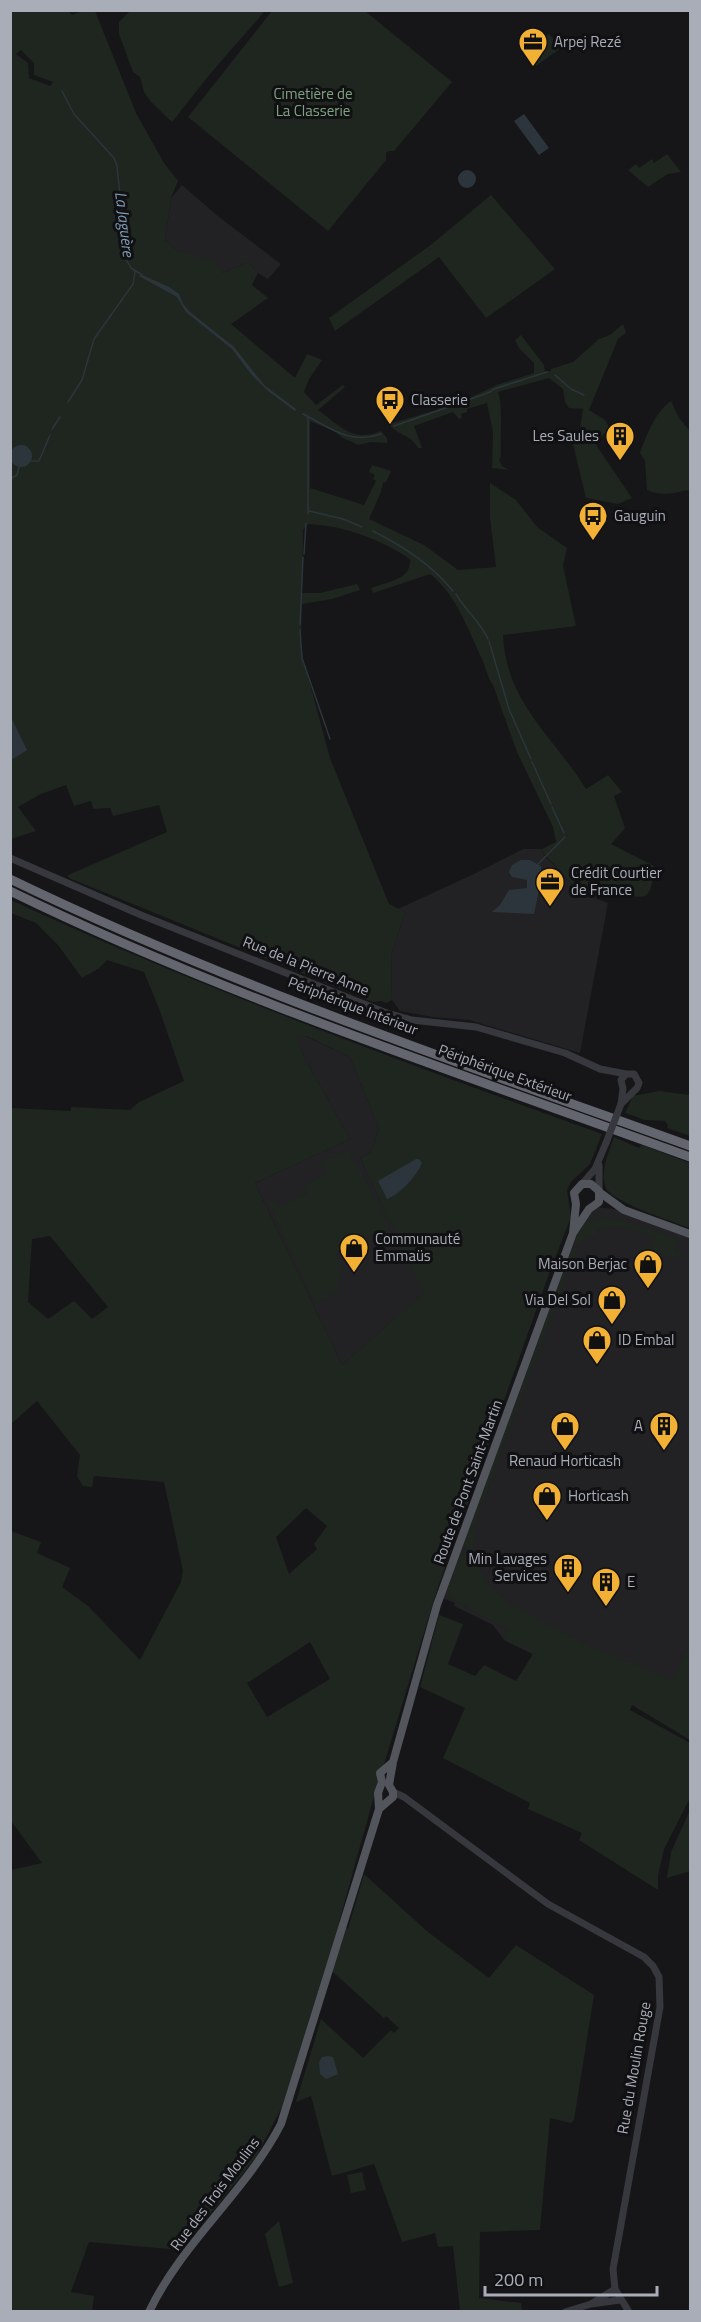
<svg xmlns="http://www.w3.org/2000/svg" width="701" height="2322" font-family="'Titillium Web',sans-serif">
<rect width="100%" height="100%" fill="#161618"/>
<path fill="#222225" d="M182,185l37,32 62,47 -13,15 -10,-6 -10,-11 -25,11 -31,-17 -14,-5 -13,-11 6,-42z
M523,849h19l2,6 36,37 28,11 -28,150 -111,-33 -37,-3 -32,-6 -8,-11 -1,-44 14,-44 -7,-3 76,-35z
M305,1036l45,21 29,72 -8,23 -11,6 65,135 -83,72 -87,-182 95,-44 -48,-86 -6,-16z
M595,1207l29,3 66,24v464l-57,5 -129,-63 -11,-15 -39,-19 1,-3 -15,-6 133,-364z"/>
<path fill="#1e261f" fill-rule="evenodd" d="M10,11h59l3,4 10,-4h13l41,102 28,50 14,18 -7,17 -6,42 13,11 36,10 9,12 25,-11 10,11 -6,12 16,13 -37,26 64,54 12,-24 15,6 -13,19 -5,13 12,13 27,-20 2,2 -27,23c22,16 35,33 63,21l6,7v5l-16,-1 -13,3 -17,-8 -5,-5 -26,-11v67l54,17 12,-24 -3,-2 2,-4 -6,-3 3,-7 19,6 -5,11 -3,1 -2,9 -12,27 55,26 34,25 38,-3 -6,-49v-35l26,17 21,27 30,21 -4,18 13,60 -73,9c3,68 50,100 83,154l22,-14 14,17 -8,4 11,32 -14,16 43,22 1,4c-2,7 -3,18 -7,23 -7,11 -35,-5 -46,-8l-6,14 -16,-7 -36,-38 -2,-5 14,-7 -3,-15 -36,-75 -24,-67c-5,-6 -7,-17 -11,-26 -14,-29 -25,-64 -52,-85l-57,19 -2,-5c15,-6 41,-8 39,-29 -32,-21 -65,-33 -102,-35l-5,6 -1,63h18l37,-9 3,6 -28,9 -30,5 -1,40 2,14 27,100 59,146 16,8 -14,44 1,44 -6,3 -4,-2 -9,1 -304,-124 -1,-3 99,-43 -8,-27 -46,11 -3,-8 -17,1 -2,-8 -17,5 -8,-21 -25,9 -23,13 18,24 -25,8zM21,50l13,13v12l19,7 -3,4 -21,-8 -1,-15 -12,-9z
M130,11v-1l135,1 -55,63 -38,48 -21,-20 -7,-10 -4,-15 -7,-5 -14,-38v-12z
M272,11h93l87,71 -58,69h-5l-3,2v7l-58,71 -140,-114z
M549,34l12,14 -25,18 -10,-13 4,-9 6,-1z
M667,154l14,18 -13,2 -20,13 -20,-17 8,-6 3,4 13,-9 2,4z
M491,195l64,74 -69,49 -47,-61 -104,74 -6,-13 103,-74z
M623,324l3,9 -8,6 -29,71 16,10 5,9 -16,13 38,56 -14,6 -32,-6 -16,-66 10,-3 3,-20 -14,-1 -4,-6 -2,-13 -14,-11 -51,14c5,10 2,49 3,64l-2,4 3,6 7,4 -17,-2 1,-36 -6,-29 -20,6v3l-6,2 1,4 -3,1 -6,-7 -39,14 8,22h-4c-7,-14 -19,-11 -29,-24l47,-14 17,-9 14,-2 30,-14 37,-12v-10l-15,-15 -4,-8 6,-5 23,30 1,6h6v-2l22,-7 26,-23 11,-4z
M671,401l8,17 11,13v61l-3,-2c-14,4 -27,6 -40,0l-2,-29 -5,-8c6,-17 16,-42 31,-52z
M11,900c192,89 391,162 591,234l-12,30 -19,18 -4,8 4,27 -21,54 -113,319 -66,217 -32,115 9,7 16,-55 64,58 61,46 27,-33 78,50 -20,125 -3,3 -21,-5 -10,112 -60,2 -1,66 42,5 1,8h-62l-7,-65 -15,1 -3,-14 -33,9 -28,-78 -42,12 -21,-80 -15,6 25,-83 42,39 28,-28 3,3 5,-5 -13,-12 -2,2 -58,-52 -43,139 -27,52 -75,93 -92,-8 -18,50 23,4 -2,15h-81v-441l31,-7 -31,-42v-290l30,11 -4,11 33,15 -8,19 26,19 52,54 41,-78 2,-11 -19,-89 -70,-6 -2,11 -9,-1 -6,-10 3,-21 -43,-54 -26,23v-316l60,3v-4l59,3 9,-8 45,-21 -24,-70 -16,-39 -37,-12 -9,9 -16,9 -24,-33 -22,-22 -25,-10zM306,1036l44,21 29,72 -8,23 -11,6 64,135 -82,72 -87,-182 95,-44 -48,-86 -5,-15zM50,1236l58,71 -16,12 -18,-18 -26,18 -20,-17 4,-63zM306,1508l21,18 -13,18 3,5 -28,25 -13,-37zM310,1642l20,37 -63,38 -20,-34z
M659,1091l31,4v41l-23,-8 1,-3 -3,-4 -20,-1 -20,-7 8,-17z
M614,1137l25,11 3,-3 48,18v65c-16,-6 -78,-26 -84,-40 -7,-15 3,-36 8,-51z
M348,1150l8,16h2l32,62 -55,24 8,18 -7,22 -21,11 -46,-100 7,-2 3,6 29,-14 -3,-9 21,-10 -5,-11z
M603,1218h9l67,21 -5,12 14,5 -18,1 -19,-7 4,-12c-20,-8 -37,-16 -59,-8v5l-11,4 -7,6 -4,-3 11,-23 3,2z
M576,1246l1,2 -100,270 -4,31 -4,1 -8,-5 47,-127 4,-4 60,-166 2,1z
M460,1553l15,6 13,25 22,20 79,42 84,34 17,-36v96l-58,-35 -2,5 60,33v55l-26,51 -6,27v14l-79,-50 3,-7 -54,-24 2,-6 -87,-45 22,-50 -45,-21 19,-72 24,9 -15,40 27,12 9,-11 32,16 17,-27 -29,-14 5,-10 -63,-35 -2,3z
M690,1810v61l-23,7 4,-26z
M362,2172l4,18 -15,3 -4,-18z
M279,2221l14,62 -14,4 -14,-53z"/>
<path fill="#2c353c" d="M524,114l25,34 -10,7 -25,-34z
M458 179a9 9 0 1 1 18 0a9 9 0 1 1-18 0Z
M142,275l27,12 10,7 4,10 7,8 44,35 30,38 32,24 -1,2 -28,-21 -16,-16 -19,-25 -46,-37 -9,-15 -38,-21z
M10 456a11 11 0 1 1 22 0a11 11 0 1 1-22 0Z
M11,717l16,33 -14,9 -2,-2z
M521,860h9l11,6v15l-7,33 -42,-2 8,-7 9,-15 18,-2v-8l-15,-3 -3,-5 3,-7z
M416,1159h3l3,4c-5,13 -23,32 -35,36l-9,-18z
M329,2056l4,1 5,17 -12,5 -6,-5 -1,-12 3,-5z"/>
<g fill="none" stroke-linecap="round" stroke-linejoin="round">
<path stroke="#2c353c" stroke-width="1.5" d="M62,91l12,23 40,44 3,8 10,95 4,7 11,7
M555,375l16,14 13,6
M68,402l14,-22 12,-41 39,-55 2,-12
M457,404l33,-12 4,-3 53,-17
M303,414c28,14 46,31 78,20
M394,426l60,-21
M52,429l8,-12
M30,461h9l11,-26
M10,479l7,-4 2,-8
M309,511l34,8 19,8
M308,514v-98
M373,531c31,16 58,33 80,60
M304,554l2,-31
M456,594c10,17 25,29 32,45
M300,625l3,-68
M300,630l2,28 28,81
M489,641l20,68 22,50
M532,762l19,42
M552,807l12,26
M538,864l27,-27"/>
<path stroke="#37383d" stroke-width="7" d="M10,858l131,57 243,97 28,8 64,7 89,26 35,16 26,5
M626,1074h8l5,9 -2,5 -16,16 2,-15 -2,-9z
M582,1184l13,-15 11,-26
M599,1191v-26
M393,1792l11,5 144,107 96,53 9,9 6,11 1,30 -47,262 2,20 14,23
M591,2304l29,-4
M565,2312l26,-8 24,-15"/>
<path stroke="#53555c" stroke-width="8" d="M599,1192l25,18 66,24
M379,1809l-1,-16 4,-11 -2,-9 13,-11 44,-157 136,-372 3,-29 -2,-11 8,-9h9l8,7v11l-10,7 -16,24
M149,2312c33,-70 97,-120 132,-188l98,-315 14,-12v-5l-4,-7 4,-23"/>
<path stroke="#63666e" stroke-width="9" d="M10,879c219,106 452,185 680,267
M10,891c219,107 452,183 680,266"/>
<path stroke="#37383d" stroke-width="7" d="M606,1143l15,-39"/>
</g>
<defs>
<g id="office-pin" transform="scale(1.5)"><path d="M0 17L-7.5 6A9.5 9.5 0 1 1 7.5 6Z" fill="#f2b134" stroke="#111113"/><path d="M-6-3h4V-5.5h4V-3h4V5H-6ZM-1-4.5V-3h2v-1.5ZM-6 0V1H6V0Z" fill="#111"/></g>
<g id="bus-pin" transform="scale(1.5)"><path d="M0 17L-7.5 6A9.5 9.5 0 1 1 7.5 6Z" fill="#f2b134" stroke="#111113"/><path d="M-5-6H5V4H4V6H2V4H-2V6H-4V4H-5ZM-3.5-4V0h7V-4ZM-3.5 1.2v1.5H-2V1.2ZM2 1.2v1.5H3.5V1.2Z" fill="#111"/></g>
<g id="building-pin" transform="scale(1.5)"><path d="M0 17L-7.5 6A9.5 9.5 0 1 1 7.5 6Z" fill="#f2b134" stroke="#111113"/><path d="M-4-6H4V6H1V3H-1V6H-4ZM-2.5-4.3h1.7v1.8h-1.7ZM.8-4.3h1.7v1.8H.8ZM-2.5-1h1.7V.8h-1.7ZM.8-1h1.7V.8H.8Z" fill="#111"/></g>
<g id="shop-pin" transform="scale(1.5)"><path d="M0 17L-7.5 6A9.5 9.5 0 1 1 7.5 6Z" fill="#f2b134" stroke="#111113"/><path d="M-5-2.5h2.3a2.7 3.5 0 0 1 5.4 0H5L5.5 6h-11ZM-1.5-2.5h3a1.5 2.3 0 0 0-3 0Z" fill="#111"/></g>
</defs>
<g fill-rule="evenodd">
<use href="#office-pin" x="533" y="42"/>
<use href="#bus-pin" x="390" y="400"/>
<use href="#building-pin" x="620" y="436"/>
<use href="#bus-pin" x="593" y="516"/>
<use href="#office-pin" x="550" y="882"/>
<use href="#shop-pin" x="354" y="1248"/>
<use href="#shop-pin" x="648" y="1264"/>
<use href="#shop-pin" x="612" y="1300"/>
<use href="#shop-pin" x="597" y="1340"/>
<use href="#shop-pin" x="565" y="1426"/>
<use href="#building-pin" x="664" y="1426"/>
<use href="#shop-pin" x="547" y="1496"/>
<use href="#building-pin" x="568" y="1568"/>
<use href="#building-pin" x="606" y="1582"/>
</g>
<g text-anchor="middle" stroke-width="6" stroke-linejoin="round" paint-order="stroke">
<g font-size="15" fill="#a8adb8" stroke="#111113" text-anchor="start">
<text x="554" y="47">Arpej Rezé</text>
<text x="411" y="405">Classerie</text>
<text x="599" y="441" text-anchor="end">Les Saules</text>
<text x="614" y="521">Gauguin</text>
<text x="571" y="878">Crédit Courtier<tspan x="571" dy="17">de France</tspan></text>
<text x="375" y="1244">Communauté<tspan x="375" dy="17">Emmaüs</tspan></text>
<text x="627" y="1269" text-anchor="end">Maison Berjac</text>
<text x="591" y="1305" text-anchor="end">Via Del Sol</text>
<text x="618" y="1345">ID Embal</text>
<text x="643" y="1431" text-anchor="end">A</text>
<text x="565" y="1466" text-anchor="middle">Renaud Horticash</text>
<text x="568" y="1501">Horticash</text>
<text x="547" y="1564" text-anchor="end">Min Lavages<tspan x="547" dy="17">Services</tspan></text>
<text x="627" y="1587">E</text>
</g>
<g font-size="15" fill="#7fa381" stroke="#111113">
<text x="313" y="99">Cimetière de<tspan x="313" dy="17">La Classerie</tspan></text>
</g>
<g font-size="15" fill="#a8adb8" stroke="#111113">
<text transform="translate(306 966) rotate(22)" y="5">Rue de la Pierre Anne</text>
<text transform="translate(353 1006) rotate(21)" y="5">Périphérique Intérieur</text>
<text transform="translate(505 1073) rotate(20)" y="5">Périphérique Extérieur</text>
<text transform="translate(468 1482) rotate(-70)" y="5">Route de Pont Saint-Martin</text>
<text transform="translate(634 2068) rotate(-80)" y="5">Rue du Moulin Rouge</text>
<text transform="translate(215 2194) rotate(-53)" y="5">Rue des Trois Moulins</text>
</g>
<g font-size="16" font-style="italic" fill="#7f9bb3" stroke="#111113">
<text transform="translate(125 224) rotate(83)" y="6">La Jaguère</text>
</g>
</g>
<rect width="701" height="2322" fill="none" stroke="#a8adb8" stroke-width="24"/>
<path d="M485 2286v9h172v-9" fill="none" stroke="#a8adb8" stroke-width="3"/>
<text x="494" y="2286" font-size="18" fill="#a8adb8" stroke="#111113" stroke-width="4.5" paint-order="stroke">200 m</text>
</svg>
